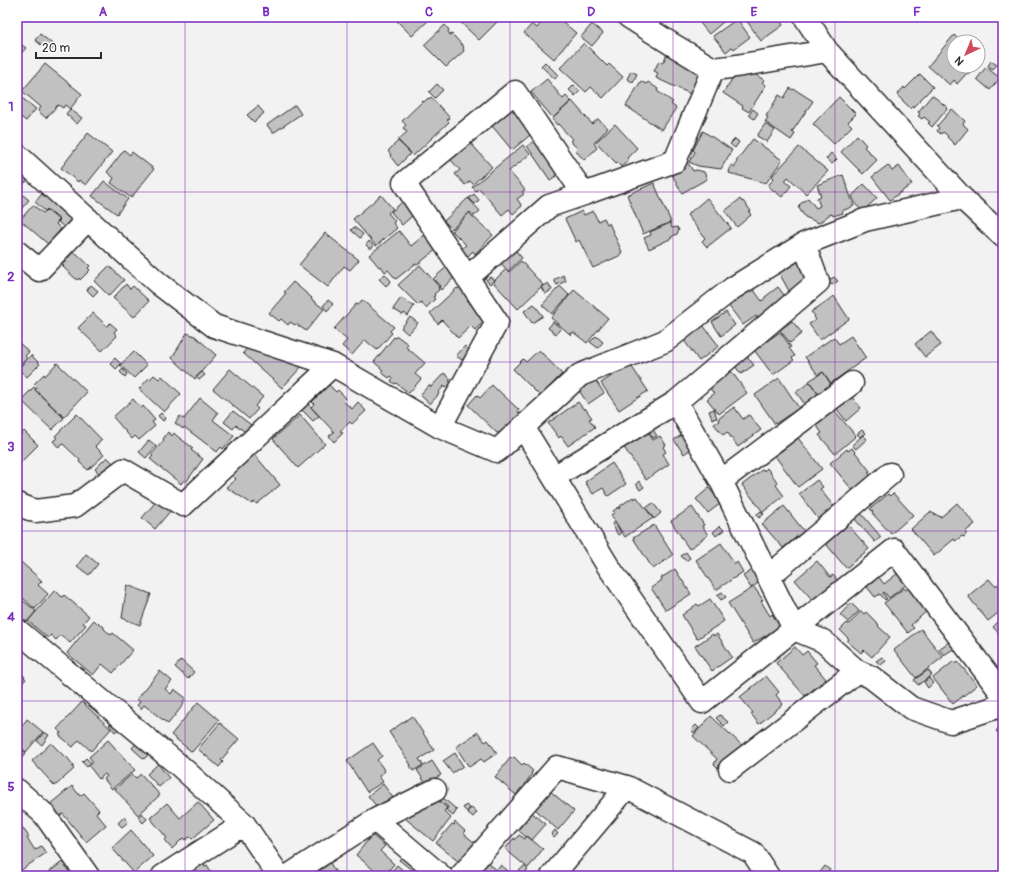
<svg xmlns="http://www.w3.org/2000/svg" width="1020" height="893" font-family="Pangolin,sans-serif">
<rect width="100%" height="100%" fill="#f2f2f2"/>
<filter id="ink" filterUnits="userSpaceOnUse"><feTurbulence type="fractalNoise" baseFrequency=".025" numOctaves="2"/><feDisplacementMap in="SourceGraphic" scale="8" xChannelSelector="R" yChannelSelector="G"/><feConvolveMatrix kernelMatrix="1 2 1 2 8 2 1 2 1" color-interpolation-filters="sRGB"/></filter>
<g filter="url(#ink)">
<path fill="#c1c1c1" stroke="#2b2b2b" d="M393,17h39l-20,19z
M455,17h42l2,3 -20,20z
M546,17h11l19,16 -22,26 -30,-26 8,-9 5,4z
M695,17h34l-20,17z
M744,17h34l5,8 -22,16z
M737,19l13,18 -16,12 -2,-2 -6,5 -13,-16z
M592,24l11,9 -11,13 -11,-9z
M445,25l4,5 -1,2 2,3 2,-1 12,13 -1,1 1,3 -18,16 -22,-22z
M40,34l15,12 -5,6 -15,-12z
M954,35l8,7h-8v24h21l-7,8 -1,-1 -10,11 -3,-4 -4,5 -22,-19z
M17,41l9,7 -9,10z
M584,43l23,23 2,-2 14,13 -20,21 -12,-11 -5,5 -26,-24z
M669,49l39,18 -13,29 -39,-18 2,-5 -4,-2 5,-10 4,2z
M991,61l6,4 -4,4 -5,-3z
M545,62l13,13 -3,4 -14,-13z
M45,64l37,30 -12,15 -5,-4 -2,3 -5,-3 -12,13 -8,-7 3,-4 -19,-16z
M743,67l21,13 -2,2 4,3 -17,27 -7,-4 1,-2 -20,-13 15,-23z
M986,67l14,11 -10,12 -13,-11z
M631,71l6,3 -4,8 -6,-3z
M920,74l13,13 -22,22 -14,-14 7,-8 1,2z
M547,79l16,20 3,-3 5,5 -18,17 -22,-26z
M641,81l5,3 2,-2 10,7 -1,2 16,11 -2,2 5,4 -14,22 -36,-24z
M437,84l6,6 -8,8 -6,-6z
M574,85l6,6 -5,5 -6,-6z
M790,88l3,2 1,-1 19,12 -21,31 3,2 -4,6 -26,-18 3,-5 -2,-1 13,-21 5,3z
M932,95l16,13 -16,19 -4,-4 2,-1 -6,-5 -2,2 -4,-3 2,-2 -2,-2z
M431,97l19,21 -3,2 2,2 -36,34 -15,-16 9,-8 -4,-4 3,-3 -4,-4 21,-20 1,1 4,-4 1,1z
M839,97l17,17 -8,8 4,4 -18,18 -21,-20z
M22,98l14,11 -10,12 -8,-6 -1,2v-13z
M572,101l20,23 6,-5 10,9 -14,15 3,5 -13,12 -9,-10 2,-2 -7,-7 2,-2 -14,-15 -1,1 -5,-6z
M295,105l6,9 -28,19 -6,-8z
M513,105l22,26 -23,19 -24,-29z
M258,106l6,7 -10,9 -7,-7z
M70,109l12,9 -5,6 -11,-10z
M753,109l5,4 -4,6 -5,-4z
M952,109l13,12 -2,3 5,5 -13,16 -8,-8 1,-1 -5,-4 -2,2 -4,-3 2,-3 -2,-2z
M615,124l22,24 -10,10 2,2 -8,7 -4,-5 -1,1 -20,-21z
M765,124l10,6 -8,12 -10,-6z
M552,130l21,35 -23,15 -23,-34z
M703,131l29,19 -11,19 -23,-3 -9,-4 6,-10 -2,-2z
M88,133l24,19 -26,33 -7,-5 -1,2 -17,-14z
M857,135l9,10 -2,2 13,13 -14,14 -22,-22z
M467,139l25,28 -19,17 -3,-3 -5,4 -10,-11 5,-4 -12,-13z
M735,139l4,3 -4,6 -5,-4z
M753,139l29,21 -16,23 -37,-10 2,-8 4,2 2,-7z
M398,141l13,12 -13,13 -8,-10 1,-1 -3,-4z
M523,145l7,9 -21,17 16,19 -3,2 2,2 -7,5 5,7 -9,8 -4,-5 -7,6 -23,-27 -3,3 -4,-4z
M799,147l29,24 -22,23 -18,-17 -3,4 6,5 -9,11 -14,-11 6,-8 -2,-2z
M124,150l6,5 2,-3 22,17 -23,29 -20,-15 3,-5 -7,-6z
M831,153l6,6 -5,5 -6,-5z
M686,160l7,11 4,-1 7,2 3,7 -25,14 -13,-24z
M17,162l19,9 -14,15 -5,-5z
M888,165l4,6 7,-5 13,18 -22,16 -18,-23z
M843,175l11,31 -12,5 1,2 -10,3 -1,-2 -3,1 -10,8 -14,-6 -7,-10 2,-1 -1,-1 9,-7 8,10 4,-2 -3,-8 4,-2 -4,-11z
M104,181l24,18 -11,15 -25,-18z
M654,183l17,39 -28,12 -16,-39z
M864,184l13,14 -14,13 -7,-6 -4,-9z
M48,187l29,26 -12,15 -7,-6 2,-2 -13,-11 -2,2 -10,-9z
M17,190l12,10 -12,14z
M474,194l5,6 -4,4 -6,-6z
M381,195l12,14 -5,4 7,8 -2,2 4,5 -21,18 -23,-27z
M410,195l10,14 -18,16 -11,-13z
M468,198l12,13 -6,5 -4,-4 -18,17 -8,-8z
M707,198l24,30 -24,19 -5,-6 3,-3 -18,-23z
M740,199l2,3 1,-1 8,10 -2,1 2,3 -14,12 -12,-16z
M33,205l10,8 4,-3 12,10 -3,4 5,5 -13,15 -28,-24z
M582,211l2,4 9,-4 5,10 6,-3 3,6 2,-1 13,29h-1v3l-28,13 -14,-28 -3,2 -11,-23z
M469,213l24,22 -18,19 -2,-3 -5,5 -7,-7 5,-4 -14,-14z
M670,223l2,5 5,-1 2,3 -2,4 -6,3 1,1 -23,11 -5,-11 7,-3 -1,-3z
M354,227l9,7 -3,4 -9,-8z
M399,231l12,15 16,-13 11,15 -21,17 -2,-1 -19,15 -8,-9 -3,2 -4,-6 -2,1 -10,-12z
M325,233l34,27 -9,10 -6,-4 -16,21 -29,-22z
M369,241l5,5 -4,3 -4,-4z
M511,245l11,13 -14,13 -11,-12z
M73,252l2,3 1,-2 14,13 -2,2 2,2 -10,10 -1,-2 -2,2 -14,-13 1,-1 -2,-1z
M804,254l17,28 -28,7 -4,2 -12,-22z
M521,261l22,24 -25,24 -25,-27 13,-13 3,3z
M451,263l9,9 -19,18 -2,-3 1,-1 -7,-7z
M420,265l19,22 -1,1 1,2 -5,4 1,2 -2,1 2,2 -9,9 -5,-6 -3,3 -20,-20z
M109,266l15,14 -15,16 -15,-15z
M385,274l6,7 -5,5 -7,-7z
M563,275l3,6 -9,4 -3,-5z
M490,277l4,3 -4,4 -4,-4z
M834,277l4,4 -6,4 -4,-4z
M747,281l15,20 3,-3v-1l13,-10 9,12 -28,22 -3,-5 -13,9 -20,-27z
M293,282l19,16 -1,1 13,10 -18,22 -10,-7 -1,1 -5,-3 -2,3 -7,-6 -2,2 -10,-8 17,-20 -2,-1z
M548,283l4,7 -7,4 -4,-7z
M126,284l4,5 3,-3 16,15 -15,16 -21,-19z
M91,285l7,6 -5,5 -6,-6z
M462,285l9,11 -4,4 3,4 10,-11 16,17 -21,20 -4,-4 -13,12 -16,-18 -4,4 -8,-11 27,-25 1,1z
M560,286l9,9 -17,19 -10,-9z
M574,290l34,28 -21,25 -14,-11 -2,3 -20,-17z
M834,296l15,23 -29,21 -11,-16 7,-4 -2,-3 1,-1 -4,-4z
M401,298l13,8 -6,10 -4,-3 -1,2 -10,-6z
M328,300l5,4 -6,7 -4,-5z
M362,300l32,27 -4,4 2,2 -15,17 -12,-10 -13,15 -10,-9 5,-6 -13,-11 22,-25 2,1z
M534,304l9,12 -11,7 -8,-12z
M726,312l9,13 -14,11 -9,-14z
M93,313l14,13 3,-3 7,6 -3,3 3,4 -15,15 -24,-23z
M410,317l8,6 -10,11 -7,-6z
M699,320l20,26 -20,15 -19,-26z
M792,321l10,12 -12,10 -10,-13z
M553,322l8,6 -5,6 -8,-6z
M931,331l10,14 -16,12 -10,-13z
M780,332l11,15 -2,1 6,8 -3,2 2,2 -21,15 -19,-25z
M187,333l8,3 21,19 -21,24 -23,-21z
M261,333l43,31 -22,24 -39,-35z
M397,336l11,8 -2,3 19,16 -10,11 6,5 -12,14 -13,-10 -1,1 -4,-3 2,-3 -2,-2 -2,2 -8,-6 2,-2 -9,-8 20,-25 1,1z
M596,336l7,6 -5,6 -8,-6z
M851,336l15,22 -35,25 -8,-11 -5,3 -13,-18 29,-20 5,7z
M17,341l12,11 -4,4 2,2 -10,11z
M465,346l5,5 -8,9 -6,-4z
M539,350l23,24 -22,22 -27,-27 10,-10 3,3z
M134,352l13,13 -13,13 -14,-13z
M744,353l10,12 -13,9 -9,-12z
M31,355l9,9 -13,13 -9,-8z
M115,358l6,6 -5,5 -6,-6z
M57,363l30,29 -23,25 -29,-27 2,-3 -3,-3 10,-10 1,2z
M630,364l18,27 -29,19 -18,-27z
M729,368l18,25 -28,21 -12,-15 7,-5 -7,-10z
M123,369l4,5 -2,3 -5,-5z
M230,369l33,28 -8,9 3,3 -9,10 -36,-30z
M202,372l3,3 -6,5 -3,-3z
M823,372l9,14 -13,9 -10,-14z
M444,373l7,6 -2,2 2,2 -5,5 -2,-2 -6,7 1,1 -9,10 -10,-9 9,-10 2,2z
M154,375l5,4 3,-3 19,18 -17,18 -25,-23 10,-11 1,1z
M594,378l10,15 -16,11 -10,-15z
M779,378l20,30 -24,16 -20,-29z
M810,382l10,15 -14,9 -10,-14z
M329,385l7,7 2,-2 8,8 -3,3 9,8 6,-7 8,9 -14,13 -2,-2 -10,9 3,2 -9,9 -5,-6 5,-4 -23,-25 8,9 -6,5 -11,-11 6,-6 3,3 3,-3 -2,-2z
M492,385l5,5h1l21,20 -1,2 5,4 -13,14 -13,3 -29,-28 9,-10 3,3z
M34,387l2,2 -1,1 29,28 -12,12 -31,-30z
M850,395l11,13 -15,13 -10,-13z
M200,398l18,15 -5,7 21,16 -11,13 -2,-2 -4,5 -33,-25 -1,2 -8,-6 5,-7 4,3z
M133,399l8,9 2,-2 12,14 -3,2 3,4 -16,14 -4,-4 -3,3 -19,-22z
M578,402l6,8 1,-2 7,10 -3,1 6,8 -27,19 -7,-10 -2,2 -11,-15z
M734,407l9,12 6,-4 12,15 -23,17 -11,-15 -4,3 -9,-11 5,-3 -1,-2z
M714,409l3,9 -5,1 -3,-8z
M834,410l22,26 -21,18 -16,-19 3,-2 -6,-8z
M233,411l22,17 -6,7 -13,-10 -3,4 -9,-7z
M161,413l5,5 -3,3 -5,-5z
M77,414l25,26 -7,6 9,9 -16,15 -9,-8 1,-2 -17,-16 -4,4 -6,-7 4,-3 -2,-2z
M300,415l25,29 -27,24 -25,-29z
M652,428l5,8 -4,2 -5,-7z
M689,430l9,14 -14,10 -10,-14z
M862,430l3,3 -5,4 -3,-3z
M17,431l4,3 3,-3 14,14 -21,21 2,2 -2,2z
M647,431l6,9 7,-4 6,9 -3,2 3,5 -3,2 6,10 -23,16 -23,-34z
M168,432l4,4 2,-3 3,3 16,12 -2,2 12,9 -17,23 -2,-2 -3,4 -31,-25 3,-3 -2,-1 13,-15 -1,-1z
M863,435l4,4 -11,10 -4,-4z
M798,438l24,31 -24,18 -23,-31z
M149,440l7,6 -10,12 -7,-6z
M852,448l18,23 -2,1 4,6 -18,14 -24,-29 17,-14 1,2z
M254,454l26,31 -23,19 -3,-2 -2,2 -26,-17 10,-8 -6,-6z
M107,457l6,6 -13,12 -5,-6z
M612,463l14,21 -18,12 -5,-8 -10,6 -8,-12z
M767,468l11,15 -2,2 8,11 -21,16 -21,-27 21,-16 1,2z
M817,480l6,7 -3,2 15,19 -16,12 -20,-26z
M639,481l5,6 -4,3 -4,-6z
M709,488l12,15 -13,10 -12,-14z
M893,493l20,22 -22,19 -19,-21 1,-1 -3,-3 18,-15 2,2z
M633,497l1,2 3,-2 16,21 -28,19 -14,-22 3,-2 -1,-2 6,-4 1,2 1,-1 -1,-2z
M159,498l13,11 -17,20 -13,-11z
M653,503l8,10 -7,6 -8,-11z
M957,503l18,21 -10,8 2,1 -3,4 -2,-1 -7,5 -1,-2 -20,17 -23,-27 19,-17 11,5z
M784,506l20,25 -21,17 -21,-24z
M692,507l12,18 -2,1 6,9 -19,14 -18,-28z
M761,511l3,3 -5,4 -3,-3z
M860,512l21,25 -6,5 -22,-25z
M615,522l6,11 -3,2 -6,-11z
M654,525l19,30 -20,14 -20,-31z
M848,525l21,24 -23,19 -20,-24z
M720,526l4,4 -8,6 -3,-4z
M721,543l14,21 2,-2 6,10 -27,18 -20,-30z
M686,552l4,6 -4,3 -5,-5z
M86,554l12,10 -9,11 -12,-9z
M817,561l13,16 3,-2 7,8 -24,21 -21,-24z
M21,562l21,19 -4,4 10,9 -13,15 -12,-11 -4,5 -2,-2v-34z
M757,567l8,11 -14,10 -8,-12z
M675,569l16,25 -25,16 -15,-22 11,-8 -1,-2z
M898,573l9,11 -18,14 -5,-6 -1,1 4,6 -2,1 -5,-6 -5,3 -8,-10 11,-11 6,8z
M989,579l6,7 2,-2 6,7v18l-15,12 -20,-25z
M127,585l24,9 -11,31 -18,-7z
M754,587l9,13 -2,1 9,15 2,-2 10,15 -10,6 -2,-2 -17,10 -25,-40z
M909,587l19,23 -17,15 3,3 -6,5 -24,-30 20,-15 2,2z
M55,590l7,7 2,-2 25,21 -6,7 3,2 -16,18 -9,-8 -5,5 -5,-5 -3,3 -20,-17z
M722,592l4,5 -5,3 -4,-5z
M710,599l14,22 -27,18 -15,-24 15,-11 2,2z
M22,600l14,11 -9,11 -10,-8v-12l2,2z
M851,603l8,8 -11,11 -8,-7z
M861,611l3,3 2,-2 13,13 -1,1 12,11 -18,20 -8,-7 -3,3 -14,-12 2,-2 -9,-9 7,-7 2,1z
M1003,617v21l-10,-11z
M94,620l4,4v-1l6,4v2l7,6 2,-2 20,17 -20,23 -11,-9 -9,11 -26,-22z
M921,629l22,28 -27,21 -22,-28z
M713,634l1,2 3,-2 15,23 -20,14 -17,-25z
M953,639l5,7 -14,9 -5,-6z
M795,647l7,8 5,-4 10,12 -3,2 12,14 -21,17 -29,-33z
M882,657l4,4 -5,4 -5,-4z
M181,660l13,12 -6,7 -13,-12z
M954,661l2,3 2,-2 19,23 -24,19 -20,-26z
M17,669l8,8 -1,1 2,1 -9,10z
M928,670l4,5 -14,10 -4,-5z
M160,671l12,10 -7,8 6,5 3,-5 12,9 -3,4 1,2 -16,20 -24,-19 -3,4 -4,-4 3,-3 -3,-3z
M766,676l13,16 -3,3 7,9 -24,20 -8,-10 2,-1 -13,-16z
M929,678l4,5 -5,5 -4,-6z
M82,702l29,27 -20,22 -12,-11 -6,7 -14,-12 2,-2 -4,-4z
M198,702l21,18 -27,32 -21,-17z
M120,715l6,7 -11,10 -6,-7z
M720,715l8,7 -4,4 -8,-8z
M412,716l22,34 -15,9 4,6 -10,6 -3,-6h1l-22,-33z
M711,716l37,35 -25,22 -9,-9 3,-5 -24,-23z
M27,719l16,13 -17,20 -9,-8v-21l5,3z
M220,723l19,16 -18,21 2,2 -4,5 -21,-18z
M1003,723v14l-7,-6z
M696,725l3,3 -5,5 -3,-3z
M44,732l5,3 -7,10 -5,-4z
M478,732l7,10 3,-2 9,13 -13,9 -3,-3 -12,8 -13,-20z
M143,736l12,12 -11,11 -12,-11z
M108,740l27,30 -23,19 -8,-10 3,-3 -2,-2 -6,5 -10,-13 4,-4 -4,-5z
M51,743l14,14 1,-1 8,10 -2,1 2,2 -19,17 -23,-25z
M373,743l9,13 -5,4 8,11 -6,5 4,6 -16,10 -20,-31z
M18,747l8,6 -9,11v-16z
M455,753l8,13 -11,7 -9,-12z
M511,757l1,2 2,-2 8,8 2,-2 9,8 -2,2 1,1 -7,10 2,2 -3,4 -3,-2 -5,7 -21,-18z
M86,758l5,5 -4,4 -5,-5z
M432,761l9,14 -15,9 -9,-14z
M158,764l11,14 -10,9 -12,-13z
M132,774l4,4 5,-4 19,21 -22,20 -23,-26z
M383,784l11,15 -15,10 -11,-13z
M72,786l8,10 4,-3 15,17 -3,3 10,12 -20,17 -23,-28 -3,2 -10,-12z
M550,791l24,20 -16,19 -23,-21z
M442,797l15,13 -4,6 -7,-6 2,-3 -9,-7z
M436,799l11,9 -3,3 7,7 -18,23 -32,-26z
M198,802l16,18 -22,19 -2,-2 -5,3 -2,-2 -11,11 -8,-9 3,-2 -17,-20 17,-15 13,15z
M466,805l4,3 -3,4 -4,-4z
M471,808l6,4 -4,5 -6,-5z
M142,813l5,6 -4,4 -5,-6z
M532,813l14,11 -14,16 -5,-4 -1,1 -8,-7z
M124,817l4,5 -6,5 -4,-4z
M455,822l10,9 -2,2 13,11 -16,19 -24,-20 16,-19 2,1z
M20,824l9,13 -2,1 8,12 6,-4 5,7 -29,20v-46z
M131,830l22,26 -19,17 -22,-25z
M555,830l3,4 -4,4 -3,-3z
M372,835l13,11 -5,5 14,13 -10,12h-3l-25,-21z
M519,835l6,4 2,-3 16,13 -15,19 -23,-19 9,-11 1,2z
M410,848l13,10 -10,13 -14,-11z
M201,859l4,7 2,-1 7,11h-30l6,-3 -3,-5z
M62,862l10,14h-28z
M330,863l8,13h-25z
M488,863l9,7 4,-5 13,11h-37z
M397,865l10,9 1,-2 4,4h-24z
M524,866l4,4 -6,6 -4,-4z
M825,866l5,4 -4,6h-9z"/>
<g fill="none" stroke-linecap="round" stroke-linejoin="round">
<g stroke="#2b2b2b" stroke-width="25">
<path id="minor" d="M629,17l41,26 43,26 17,-2 97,-16
M805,17l22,34 135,147 41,38
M17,155l141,128 56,43 119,39 107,62 57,24 83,-76 85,-34 68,-53 71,-44 61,-24 97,-22
M17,252l22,18 49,-51
M467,278l82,-72 35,-12
M676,402l142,-120 -14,-38
M440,427l57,-105 -93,-139 111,-91 69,102 91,-33 38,-92
M523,427l85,139 94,136 192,-152 109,145
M554,477l122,-75 45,79 73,148 29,12 34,30
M721,481l131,-98
M17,504l18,7 40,-5 48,-36 60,35 150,-140
M768,577l122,-103
M17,630l164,137 63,57 -81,52
M730,769l116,-89 11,-9 14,6 40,31 40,14 52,-17
M17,790l27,24 44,62
M375,820l60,-30
M244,824l35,52
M288,876l87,-56 66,56
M461,876l96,-109 70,20
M552,876l75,-89 126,66 15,23"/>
</g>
<use href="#minor" stroke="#fff" stroke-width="22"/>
</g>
</g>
<path fill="none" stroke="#7b2cbf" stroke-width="1" stroke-opacity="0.55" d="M185,17v859M347,17v859M510,17v859M673,17v859M835,17v859M17,192h986M17,362h986M17,531h986M17,701h986"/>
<rect width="1020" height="893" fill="none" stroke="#fff" stroke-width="44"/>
<g transform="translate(966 54) rotate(224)"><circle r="19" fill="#ffffff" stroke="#aaaaaa"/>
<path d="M0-3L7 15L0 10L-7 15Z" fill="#d1495b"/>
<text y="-6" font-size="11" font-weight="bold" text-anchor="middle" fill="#2b2b2b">N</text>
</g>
<path d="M36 52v6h65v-6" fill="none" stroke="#2b2b2b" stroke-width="2"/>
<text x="42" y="52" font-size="12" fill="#2b2b2b" stroke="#ffffff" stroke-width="3" paint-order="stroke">20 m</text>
<rect x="22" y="22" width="976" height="849" fill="none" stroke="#7b2cbf" stroke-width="1.5"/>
<g font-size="13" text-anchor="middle" font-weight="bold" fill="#7b2cbf">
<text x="103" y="16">A</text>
<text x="266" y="16">B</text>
<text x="429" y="16">C</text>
<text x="591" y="16">D</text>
<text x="754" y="16">E</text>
<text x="917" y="16">F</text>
<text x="11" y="111">1</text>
<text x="11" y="281">2</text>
<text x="11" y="451">3</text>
<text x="11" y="621">4</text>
<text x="11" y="791">5</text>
</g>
</svg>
